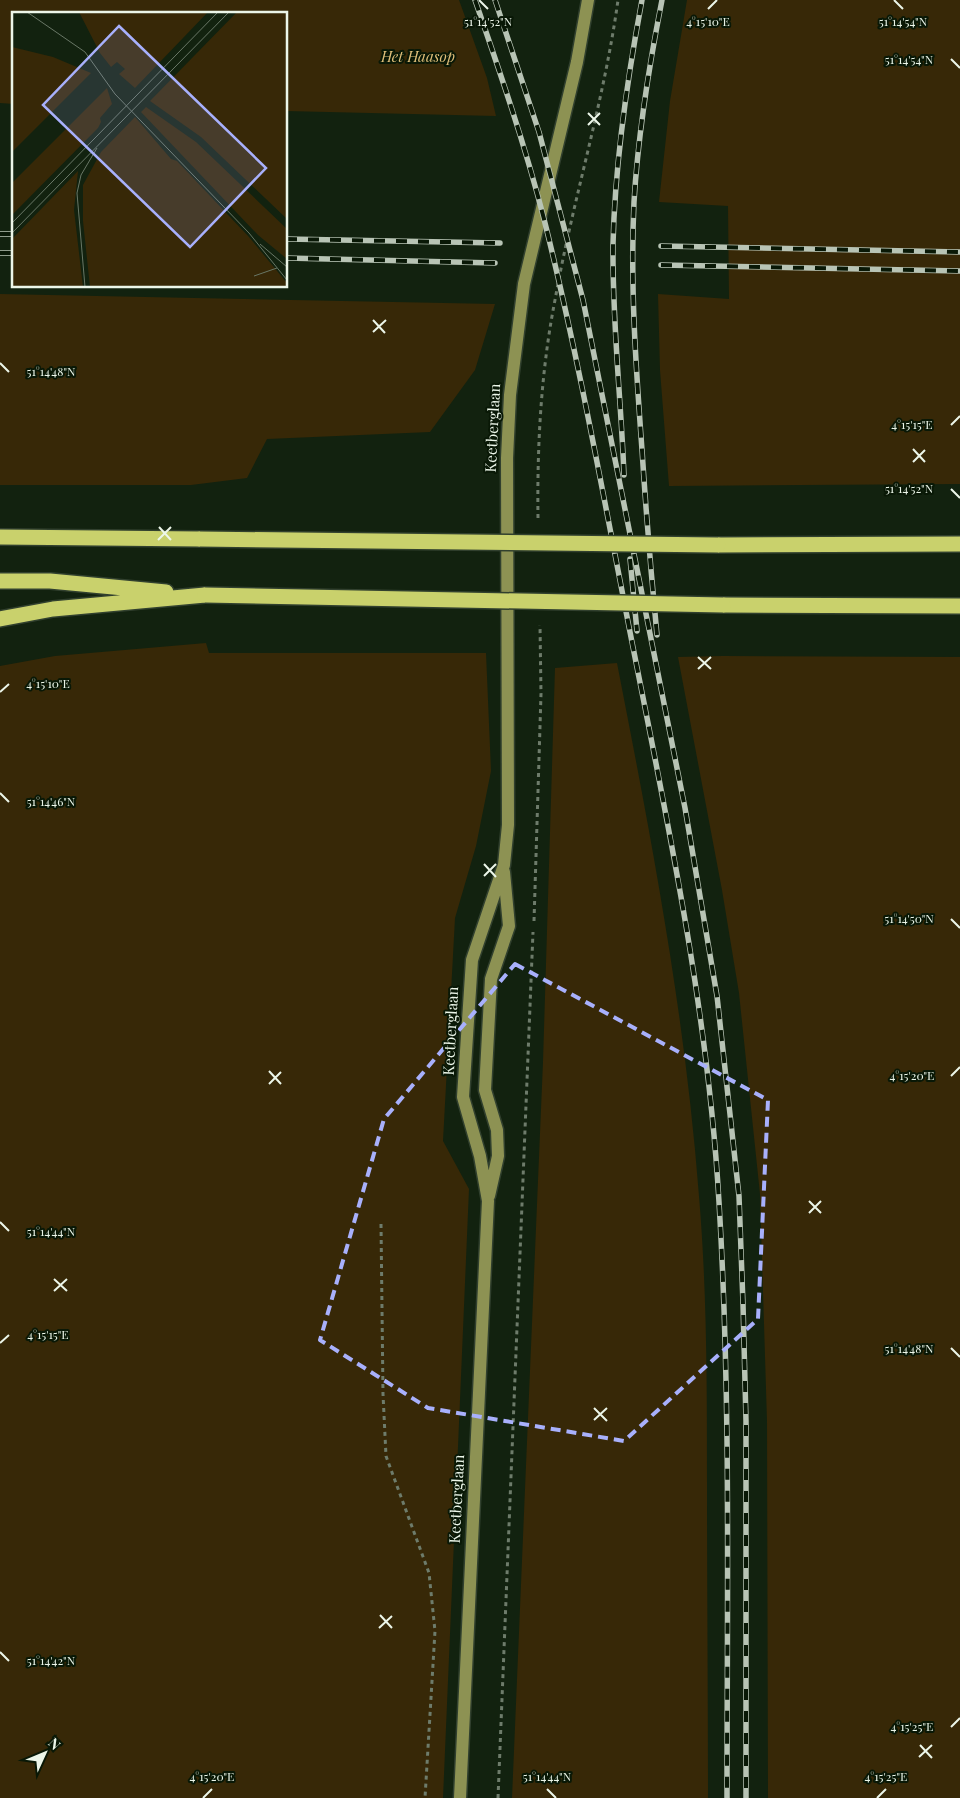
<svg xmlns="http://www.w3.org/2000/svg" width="960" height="1798" font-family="'Playfair Display',serif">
<rect width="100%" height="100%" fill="#12220f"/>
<path fill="#372807" d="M0,0h459l28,78 9,38 -210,-5v-97h-272v90l-14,-1z
M687,0h273v484l-291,2 -9,-116 -2,-76 71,5 -1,-93 -69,-4 11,-101z
M0,294l495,10 -20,66 -45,62 -163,7 -20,39 -56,7h-191z
M206,643l3,10h277l5,118 -15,75 -21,72 -12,223 26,48 -26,609h-443v-1132l55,-10z
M723,656l237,1v1141h-192l-1,-377 -7,-227 -21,-201 -17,-103 -44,-233z
M617,663c35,179 68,351 82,533 8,95 8,191 8,286 0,106 1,211 1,316h-196l31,-736 12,-394z"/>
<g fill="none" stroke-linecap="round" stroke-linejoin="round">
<g stroke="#31402e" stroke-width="15">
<path id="secondary" d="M489,1196l9,-40 -1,-26 -12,-40 6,-111 18,-53 -5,-54
M460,1798l28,-597 -8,-45 -17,-59 9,-137 32,-95 4,-40 -1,-367 3,-63 14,-111 53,-222 11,-62"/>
</g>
<g stroke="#31402e" stroke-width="18">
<path id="motorway" d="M0,537l200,2
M718,545l242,-1
M0,581h50l116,11
M723,605l237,1
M0,619l53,-10 152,-14"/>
</g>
<path stroke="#6e7c6b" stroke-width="3" stroke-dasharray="4 4" stroke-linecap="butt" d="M538,518c-1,-72 3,-147 17,-218 18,-101 49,-198 63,-300
M534,921l7,-227 -1,-69
M381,1224l2,170 3,62 43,117 6,58 -10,167
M498,1798l35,-866"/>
<use href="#secondary" stroke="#8d9253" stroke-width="12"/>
<use href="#motorway" stroke="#c9d16c" stroke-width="15"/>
<g stroke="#b8c4b5" stroke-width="5.5">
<path id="rail" d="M475,0c25,72 50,145 69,219 34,136 59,275 86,413 37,188 78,377 89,570 12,198 8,397 8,596
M495,0l44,132 44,168 102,508 32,188 22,200 4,108 3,117v377
M0,234h14
M286,239l214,4
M661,246l299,6
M0,253h14
M286,258l209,5
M661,265l299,6
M624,475c-3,-77 -12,-154 -11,-231 2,-82 14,-164 29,-244
M630,559l7,72
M657,635c-6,-62 -11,-123 -15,-185 -6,-82 -12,-165 -8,-248 4,-68 15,-136 28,-202"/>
</g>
<use href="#rail" stroke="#091806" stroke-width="4" stroke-dasharray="11" stroke-linecap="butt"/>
<g stroke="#31402e" stroke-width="18" stroke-linecap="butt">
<path id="motorway-bridge" d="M200,539l518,6
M205,595l518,10"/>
</g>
<use href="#motorway-bridge" stroke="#c9d16c" stroke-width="15"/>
</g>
<path fill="none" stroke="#a8b0fc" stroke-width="4" stroke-dasharray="10 6" stroke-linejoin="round" d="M515,964l253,136 -10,219 -134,122 -196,-33 -108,-68 64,-221z"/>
<path fill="none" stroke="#ecf6e9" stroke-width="2" d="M479,0l9,9M894,0l9,9M708,9l9,-9M951,59l9,9M588,113l12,12M588,125l12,-12M373,320l12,13M373,332l13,-12M0,363l9,9M951,425l9,-9M913,449l12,13M913,462l12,-12M951,489l9,9M159,527l12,13M158,540l13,-13M698,657l13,12M698,669l13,-12M0,692l9,-8M0,793l9,9M484,864l12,13M484,876l12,-12M951,919l9,9M269,1071l12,13M951,1076l9,-9M269,1084l12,-12M809,1201l12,12M809,1213l12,-12M0,1222l9,9M54,1279l13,12M54,1291l13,-12M0,1343l9,-8M951,1348l9,9M594,1408l13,13M594,1420l13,-12M380,1615l12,13M379,1628l13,-12M0,1652l9,9M951,1727l9,-9M920,1745l12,13M919,1757l13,-12M547,1789l9,9M203,1798l9,-9M877,1798l9,-9"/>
<g text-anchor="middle" stroke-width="4" stroke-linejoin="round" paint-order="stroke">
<g font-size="15" font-style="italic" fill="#dfbe79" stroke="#091806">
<text x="418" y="62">Het Haasop</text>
</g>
<g font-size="15" fill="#ecf6e9" stroke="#091806">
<text transform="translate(493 428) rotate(-87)" y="5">Keetberglaan</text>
<text transform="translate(451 1031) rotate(-87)" y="5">Keetberglaan</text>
<text transform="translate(457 1499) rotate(-87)" y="5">Keetberglaan</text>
</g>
</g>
<g transform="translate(12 12)">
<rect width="275" height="275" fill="#12220f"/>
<path d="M67,0h129l-73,76 -16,-14 6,-5 -8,-7 -6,5 -11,-14zM225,0h50v207l-86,-82 -51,-36zM0,35l41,10 38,16 -79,79zM95,76l5,16 -12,14 1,4 -3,6 -86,87v-32zM134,95l50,35 91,87v30l-29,-24 -117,-123zM123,105l36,42 6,2 72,76 38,46v4h-197l-7,-66v-36l18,-33zM66,159l-4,39 9,77h-71v-48z" fill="#372807"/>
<path fill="none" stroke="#697766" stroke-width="1" d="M15,0l58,40 30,42 134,139 38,47M0,211l206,-211M0,221l217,-221M248,232l27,23M242,264l23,-8M73,275l-8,-94 4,-18 16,-27"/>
<path fill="#a8b0fc" fill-opacity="0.15" stroke="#a8b0fc" stroke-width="2.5" d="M107,14l147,142 -76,79 -147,-142z"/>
<rect width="275" height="275" fill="none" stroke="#ecf6e9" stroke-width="2.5"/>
</g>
<g font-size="12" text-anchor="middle" fill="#ecf6e9" stroke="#091806" stroke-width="4" stroke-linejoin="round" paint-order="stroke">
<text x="708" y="26">4°15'10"E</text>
<text x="488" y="26">51°14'52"N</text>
<text x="903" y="26">51°14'54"N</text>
<text x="909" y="64">51°14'54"N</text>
<text x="51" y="376">51°14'48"N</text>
<text x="912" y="429">4°15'15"E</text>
<text x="909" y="493">51°14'52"N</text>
<text x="48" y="688">4°15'10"E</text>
<text x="51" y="806">51°14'46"N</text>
<text x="909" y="923">51°14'50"N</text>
<text x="912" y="1080">4°15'20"E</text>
<text x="51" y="1236">51°14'44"N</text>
<text x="48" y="1339">4°15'15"E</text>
<text x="909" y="1353">51°14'48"N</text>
<text x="51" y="1665">51°14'42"N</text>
<text x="912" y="1731">4°15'25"E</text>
<text x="547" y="1781">51°14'44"N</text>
<text x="212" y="1781">4°15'20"E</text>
<text x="886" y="1781">4°15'25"E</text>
</g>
<g transform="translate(45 1753) rotate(46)" stroke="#091806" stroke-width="4" paint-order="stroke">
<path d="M0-4L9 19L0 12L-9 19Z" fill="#ecf6e9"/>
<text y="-8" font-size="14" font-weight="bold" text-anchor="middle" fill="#ecf6e9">N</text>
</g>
</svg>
